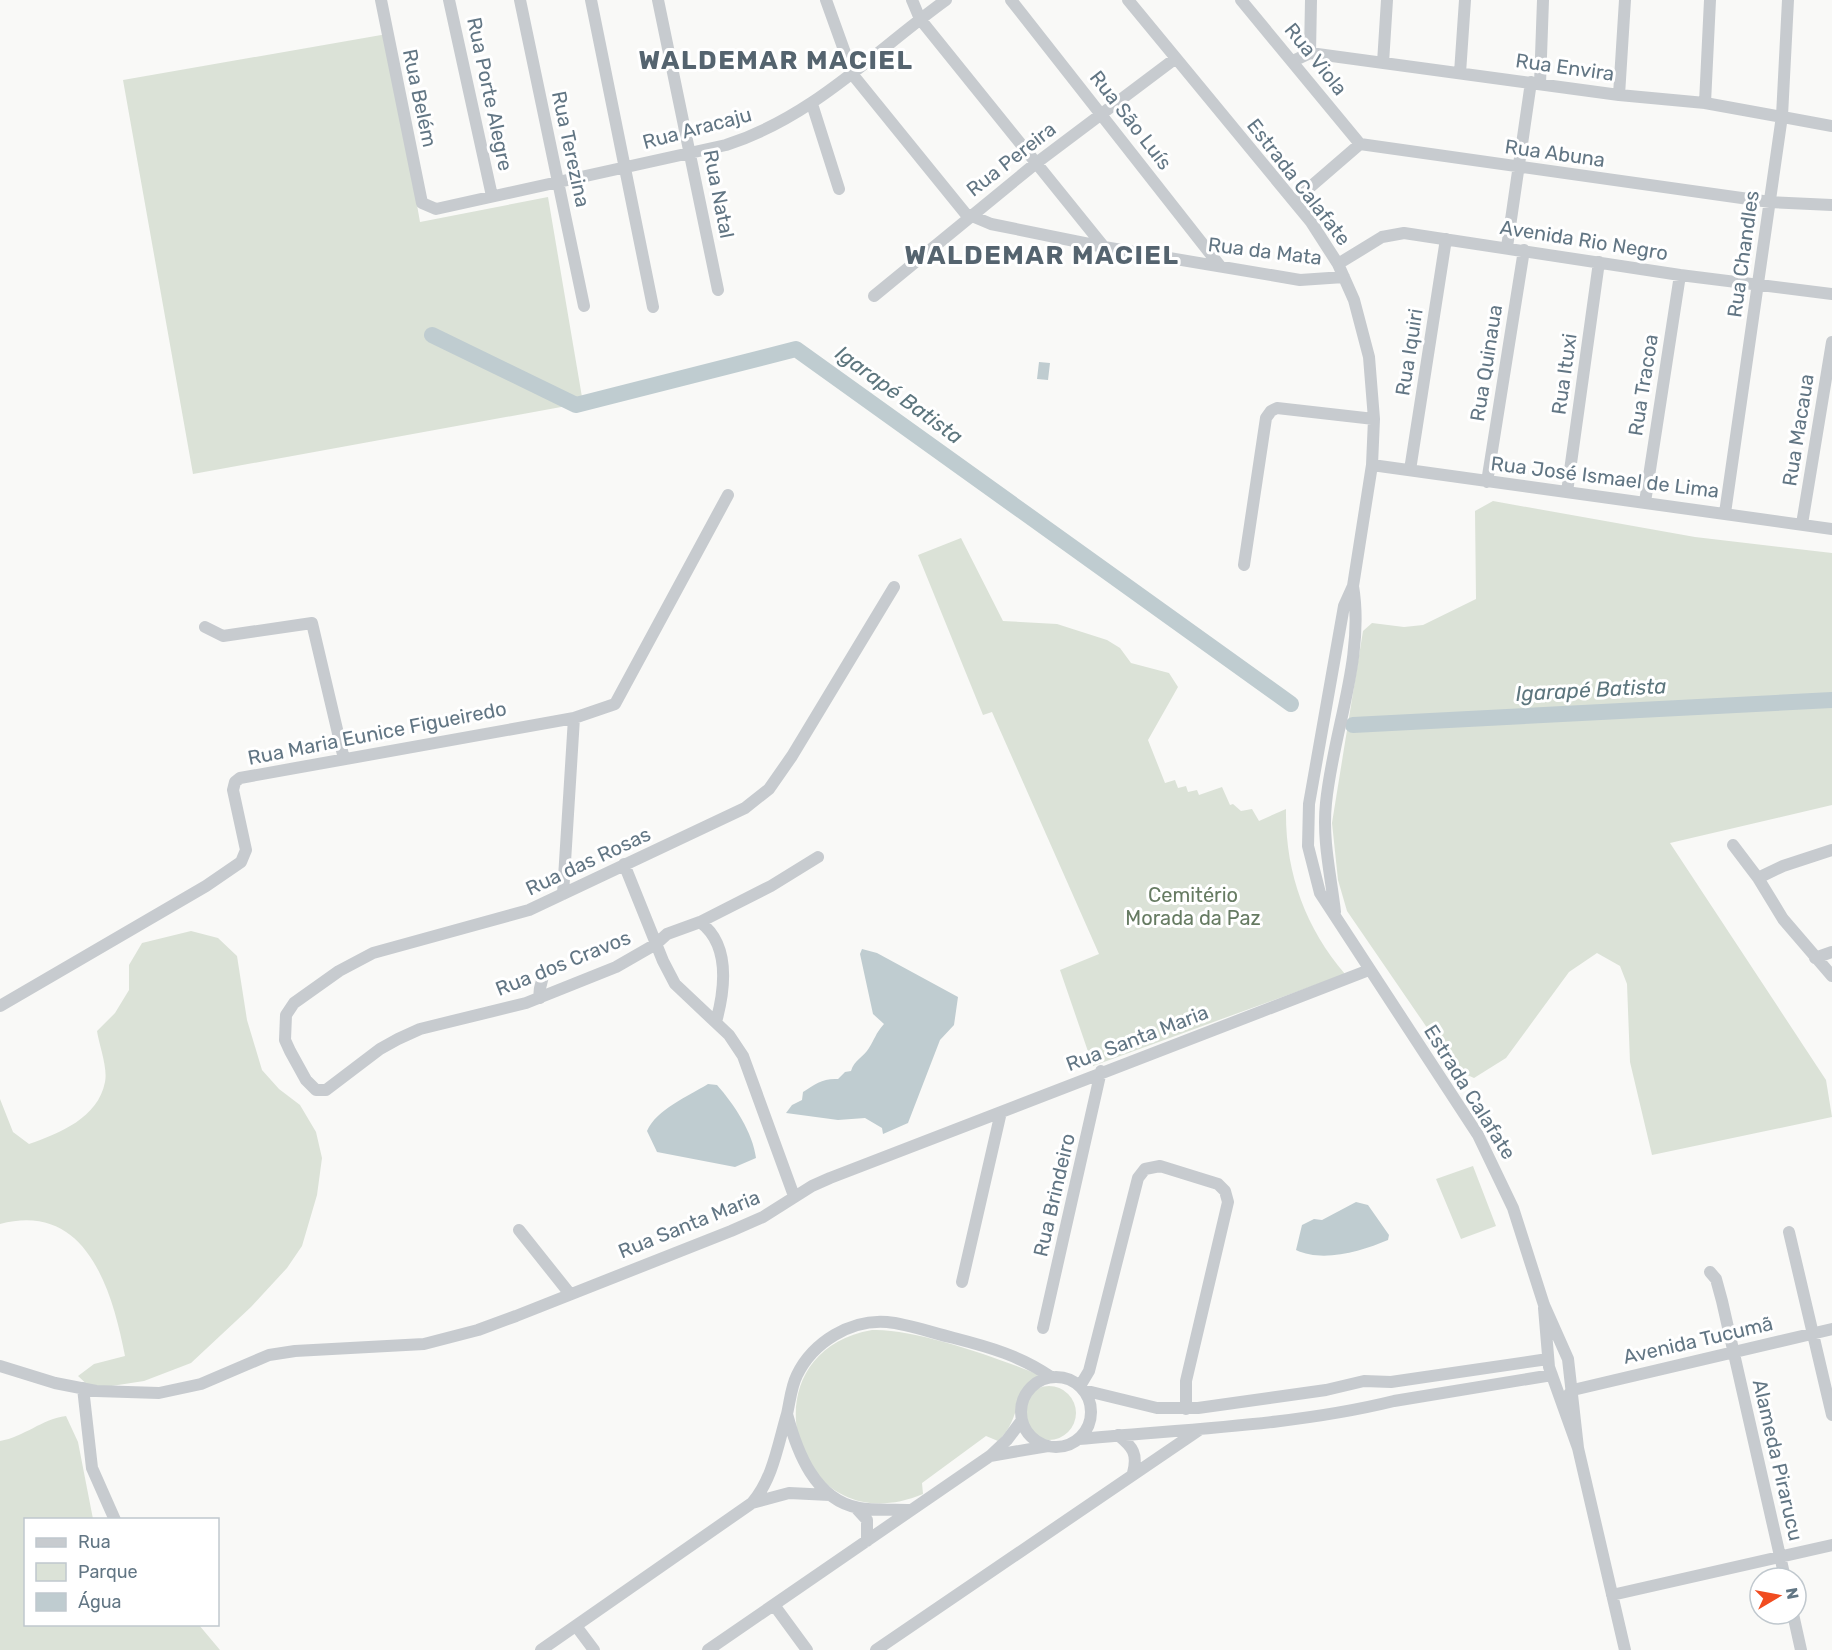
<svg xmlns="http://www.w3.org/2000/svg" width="1832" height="1650" font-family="Rubik,sans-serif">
<rect width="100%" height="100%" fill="#f9f9f7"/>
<path fill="#dbe2d7" d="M387,34l33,188 128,-25 35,206 -390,71 -70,-394z
M1493,501l202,36 137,16v252l-162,38 156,237 6,37 -180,38 -22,-93 -3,-78 -7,-18 -23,-13 -28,19 -63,86 -32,20 -18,-8 -109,-159 -9,-31 -6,-57 31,-192 9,-8 32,4 19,-2 53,-26 -1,-88z
M961,538l42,83 54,3 50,16 13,8 11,15 38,10 9,14 -30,53 17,43 10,-3 3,8 8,-2 2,6 9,-2 2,5 23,-8 8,18 3,-1 8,7 11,-2 7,12 27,-12c-1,63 19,118 59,165l-252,92 -33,-96 39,-16 -107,-242 -9,3 -65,-160z
M191,931l27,7 19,18 10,64 15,50 17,19 21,16 16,27 6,26 -5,37 -15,51 -15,22 -36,39 -60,56 -47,18 -52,8 -14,-13 16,-12 31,-8c-13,-67 -39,-155 -125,-132v-125l13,33 16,12c31,-11 69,-26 76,-62 3,-14 -6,-37 -8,-51l18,-18 14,-23v-25l13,-22z
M1473,1166l23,60 -35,13 -25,-60z
M872,1330c42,-2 127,28 167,45 -27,17 -17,44 -41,66l-12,-5 -64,47 1,11c-129,54 -183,-141 -51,-164z
M1022 1413a27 27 0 1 1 54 0a27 27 0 1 1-54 0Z
M66,1416l12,26 15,77 -67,1v104l173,1 21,25h-220v-209c24,-4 42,-22 66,-25z"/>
<path fill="#bfccd0" d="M1039,362l11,1 -2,17 -11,-1z
M862,949l15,4 81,44 -4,28 -14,15 -32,83 -25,11 -1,-6 -17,-10 -27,2 -52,-7 6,-8 10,-5 1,-8c12,-8 20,-14 35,-13l7,-7 6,-1c3,-11 13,-14 18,-23 6,-9 6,-14 15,-24l-11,-10 -13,-60z
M708,1084l9,1c17,19 36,48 39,73l-21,9 -78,-15 -10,-21c10,-22 40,-34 61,-47z
M1356,1202l12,3 21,30 -1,5c-26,11 -65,23 -92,10l6,-25 12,-6 8,1z"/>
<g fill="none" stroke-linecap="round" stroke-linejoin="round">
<path stroke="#bfccd0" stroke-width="16" d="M432,335l144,70 220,-56 495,355
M1353,725l479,-25"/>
<path stroke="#c7cbcf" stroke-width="12" d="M381,0l41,203 14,6 290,-64c87,-28 148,-93 220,-145
M449,0l43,196
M520,0l64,306
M591,0l62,307
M658,0l60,290
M826,0l27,75 112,138 26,11 113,23 196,33 44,-3
M912,0l8,19 184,228
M1011,0l209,266
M1128,0l183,222 27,42 16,36 15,57 5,62 -2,46 -19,121 -9,20 -35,198 -1,42 12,47 158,242 35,73 31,97 24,54 10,89
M1241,0l119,144
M1310,53l1,-53
M1293,61l17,-8 309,42 86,8 127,23
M1383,63l4,-63
M1460,73l5,-73
M1540,84l3,-84
M1619,95l6,-95
M1705,103l5,-103
M812,104l27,85
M1294,201l66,-57 410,58 62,3
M1507,247l24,-165
M1338,264l44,-27 22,-4 276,42 152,19
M874,296l161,-132 141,-106
M1372,465l460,64
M1410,470l36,-231
M1487,482l37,-232
M1567,492l32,-230
M1645,502l35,-227
M1725,513l57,-397 6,-116
M1802,524l30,-182
M1244,565l22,-147 5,-7 6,-3 97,11
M205,627l18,9 89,-13 32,136
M1733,845l25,33 25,41 49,57
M818,857l-47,29 -71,36 -33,12 -11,10 -40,23 -90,36 -106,26 -22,10 -18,10 -54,41h-10l-10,-10 -16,-29 -5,-11 1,-25 8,-12 45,-32 34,-18 156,-43 216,-102 24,-19 23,-33 102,-169
M624,864l39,97 12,23 54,51 14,21 51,140
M1758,878l25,-12 49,-16
M563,894l11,-176
M1335,912c-4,-36 -13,-72 -9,-109 7,-72 39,-145 27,-217
M700,922c31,23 25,67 16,100
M1815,958l17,-6
M540,998c-3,-11 5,-18 3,-28
M0,1006l206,-120 35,-24 5,-12 -13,-60 2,-8 5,-4 334,-60 41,-14 113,-209
M519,1230l51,64
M1789,1232l43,183
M1710,1272l6,7 6,22 63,277
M962,1282l39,-170
M1544,1308l5,59 29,81 47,202
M1043,1328l58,-257
M0,1366l55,17 41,8 63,2 42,-9 68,-29 26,-4 129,-7 54,-14 38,-14 215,-85 32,-14 49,-31 18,-8 539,-208
M1021 1412a35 35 0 1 1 70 0a35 35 0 1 1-70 0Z
M1080,1386l9,-15 49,-193 7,-9 15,-3 58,18 7,7 3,11 -42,179v28
M83,1388l9,80 23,52
M1083,1390l74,18h41l128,-18 38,-9 27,1 157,-23
M1569,1394l4,-4 259,-61
M787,1414c10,38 28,86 72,94 16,3 34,1 51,2
M1118,1435c15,12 20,19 15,38
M1079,1439c104,-10 213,-13 315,-38l158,-26
M990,1456l58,-10
M752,1503l37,-10 41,2
M856,1508l11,12v21
M1612,1595l220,-50
M774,1605l33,45
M1793,1614l8,36
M576,1626l18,24
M541,1650l211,-147c21,-24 26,-59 35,-89 3,-13 4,-27 10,-39 16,-33 54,-56 90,-53 22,2 45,11 67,16 35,9 67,18 97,39
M708,1650l282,-194 17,-16 15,-20
M876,1650l323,-220"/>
</g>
<g text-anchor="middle" stroke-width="6" stroke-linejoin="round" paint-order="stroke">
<g font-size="20" fill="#627684" stroke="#fff">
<text transform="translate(1316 59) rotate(51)" y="7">Rua Viola</text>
<text transform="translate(1565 67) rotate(8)" y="7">Rua Envira</text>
<text transform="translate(490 94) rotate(78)" y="7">Rua Porte Alegre</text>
<text transform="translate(420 98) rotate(78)" y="7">Rua Belém</text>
<text transform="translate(1131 120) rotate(52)" y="7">Rua São Luís</text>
<text transform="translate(697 128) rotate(-15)" y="7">Rua Aracaju</text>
<text transform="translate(571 149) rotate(78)" y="7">Rua Terezina</text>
<text transform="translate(1555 153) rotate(8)" y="7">Rua Abuna</text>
<text transform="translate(1011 159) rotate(-38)" y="7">Rua Pereira</text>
<text transform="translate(1299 182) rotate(52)" y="7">Estrada Calafate</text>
<text transform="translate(719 194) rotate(79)" y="7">Rua Natal</text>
<text transform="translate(1584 240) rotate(9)" y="7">Avenida Rio Negro</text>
<text transform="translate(1265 251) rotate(7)" y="7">Rua da Mata</text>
<text transform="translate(1743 254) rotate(-82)" y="7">Rua Chandles</text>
<text transform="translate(1409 352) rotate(-81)" y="7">Rua Iquiri</text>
<text transform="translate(1486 363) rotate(-81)" y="7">Rua Quinaua</text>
<text transform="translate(1564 374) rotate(-82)" y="7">Rua Ituxi</text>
<text transform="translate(1643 385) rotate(-81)" y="7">Rua Tracoa</text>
<text transform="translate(1798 430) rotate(-81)" y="7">Rua Macaua</text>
<text transform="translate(1605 477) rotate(7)" y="7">Rua José Ismael de Lima</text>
<text transform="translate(377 733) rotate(-11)" y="7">Rua Maria Eunice Figueiredo</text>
<text transform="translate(588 861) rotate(-25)" y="7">Rua das Rosas</text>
<text transform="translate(563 963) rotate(-22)" y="7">Rua dos Cravos</text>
<text transform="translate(1137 1038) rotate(-21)" y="7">Rua Santa Maria</text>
<text transform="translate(1470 1092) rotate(58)" y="7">Estrada Calafate</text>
<text transform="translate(1054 1195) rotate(-77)" y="7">Rua Brindeiro</text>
<text transform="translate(689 1224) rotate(-22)" y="7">Rua Santa Maria</text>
<text transform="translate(1698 1340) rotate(-13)" y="7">Avenida Tucumã</text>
<text transform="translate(1778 1460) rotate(77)" y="7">Alameda Pirarucu</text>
</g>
<g font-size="20" fill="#667b62" stroke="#fff">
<text x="1193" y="902">Cemitério<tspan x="1193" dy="23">Morada da Paz</tspan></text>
</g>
<g font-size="21" font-style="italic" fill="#5d767e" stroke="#fff">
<text transform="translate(899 395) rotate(36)" y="7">Igarapé Batista</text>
<text transform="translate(1591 690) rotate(-3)" y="7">Igarapé Batista</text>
</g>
<g font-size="26" font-weight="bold" letter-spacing="1.5" fill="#55646f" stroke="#fff">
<text x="776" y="69">WALDEMAR MACIEL</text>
<text x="1042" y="264">WALDEMAR MACIEL</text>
</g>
</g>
<rect x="24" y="1518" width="195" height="108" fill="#ffffff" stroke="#c0c8ce" stroke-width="1.5"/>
<rect x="36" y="1538" width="30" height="9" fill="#c7cbcf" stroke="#c0c8ce" stroke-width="1.5"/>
<text x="78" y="1548" font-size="18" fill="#627684">Rua</text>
<rect x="36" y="1563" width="30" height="18" fill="#dbe2d7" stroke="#c0c8ce" stroke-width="1.5"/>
<text x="78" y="1578" font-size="18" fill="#627684">Parque</text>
<rect x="36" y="1593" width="30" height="18" fill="#bfccd0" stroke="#c0c8ce" stroke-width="1.5"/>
<text x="78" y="1608" font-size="18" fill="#627684">Água</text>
<g transform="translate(1778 1596) rotate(80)"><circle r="28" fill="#ffffff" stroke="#c0c8ce" stroke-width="1.5"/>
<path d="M0-4.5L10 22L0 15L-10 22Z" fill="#f14c20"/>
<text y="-9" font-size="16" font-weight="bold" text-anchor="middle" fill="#627684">N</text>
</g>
</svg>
